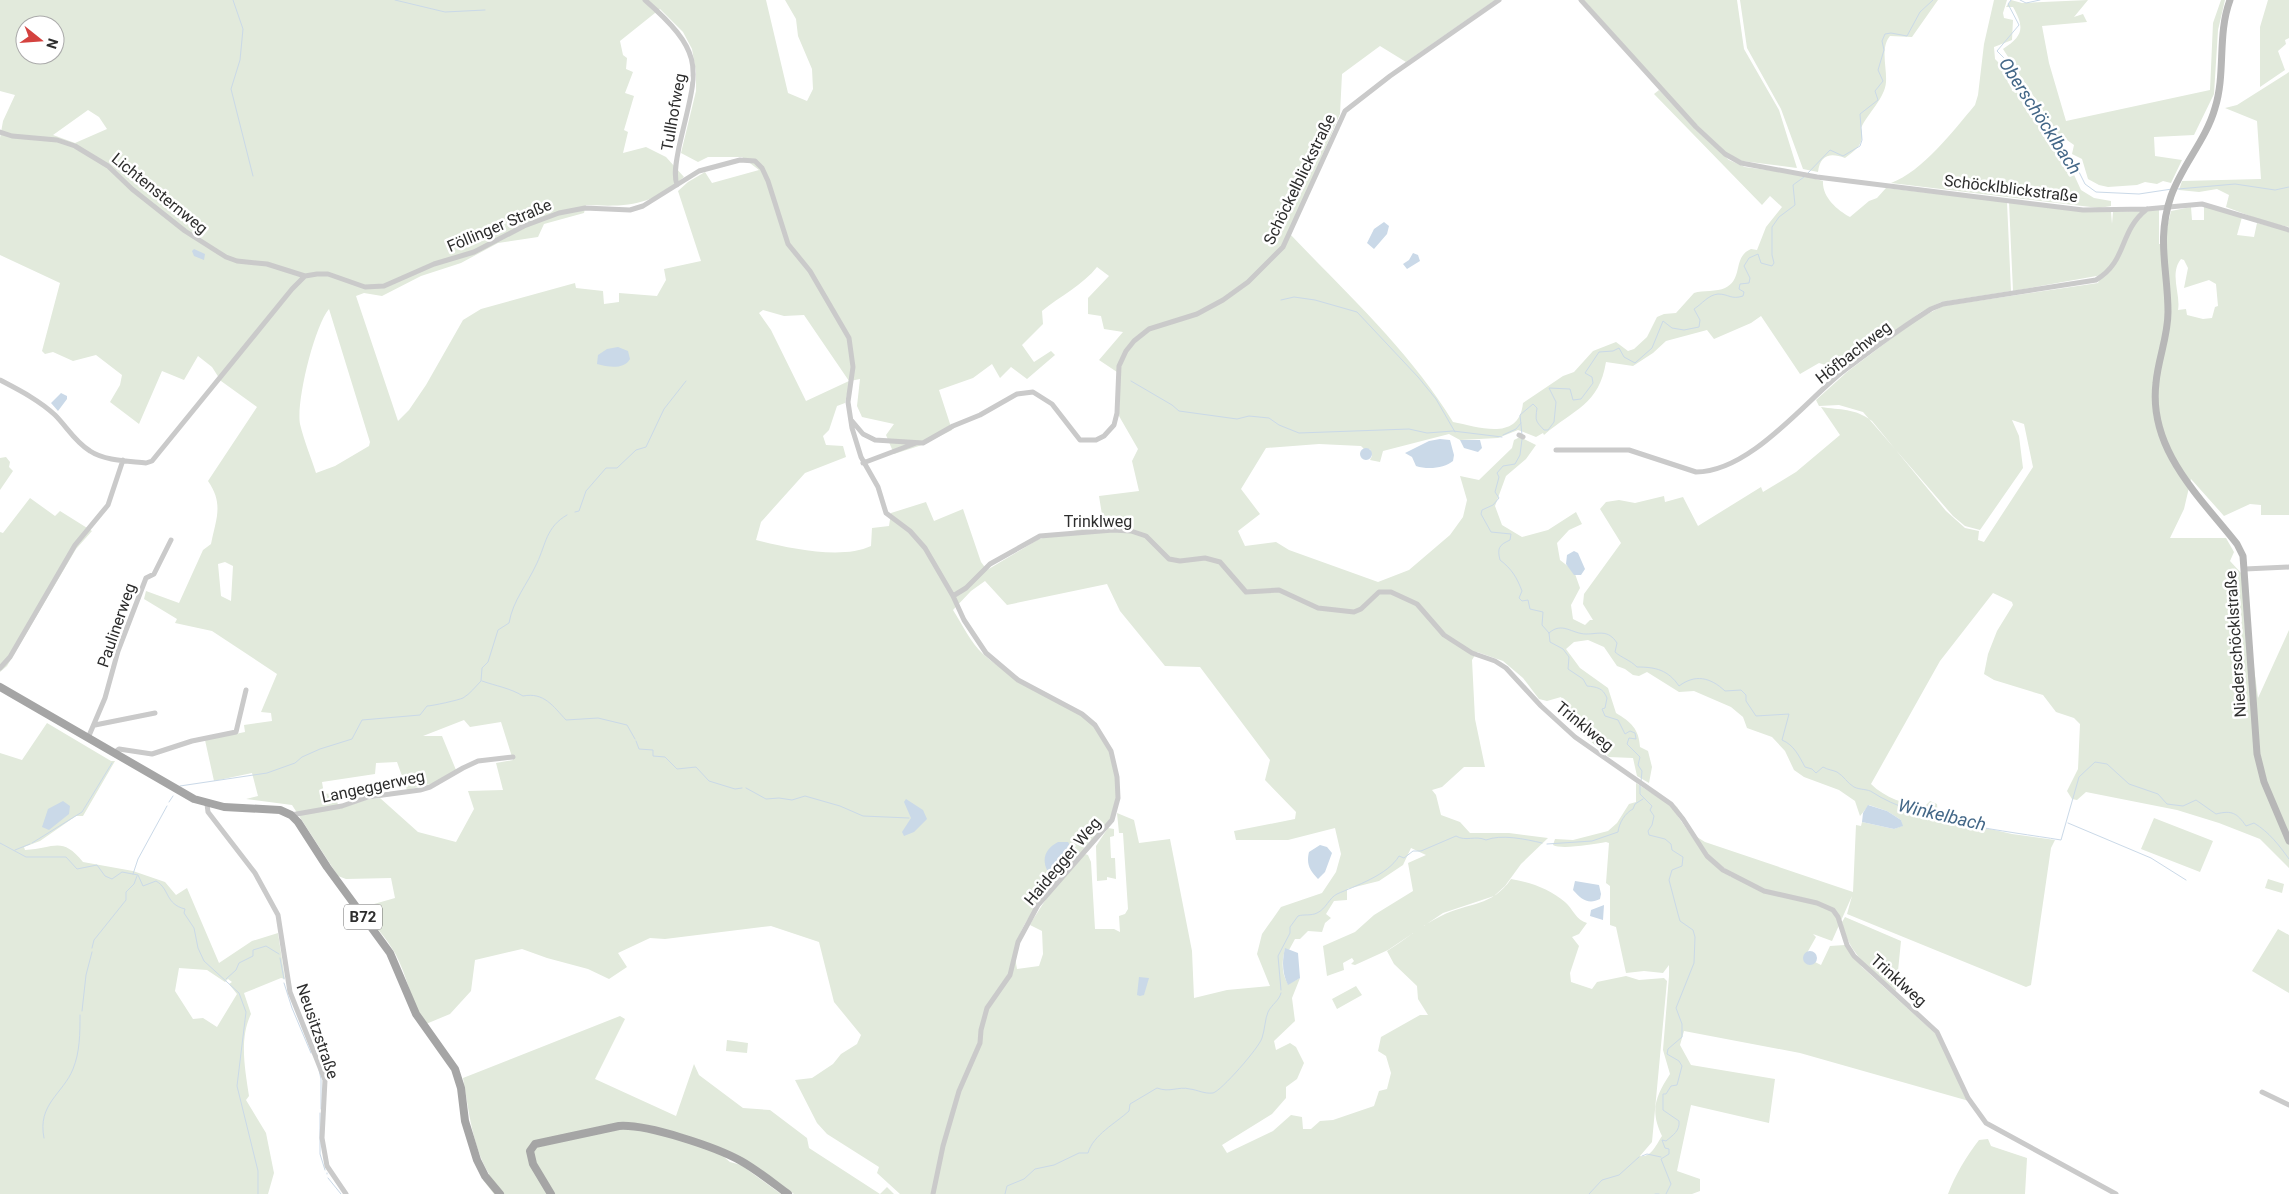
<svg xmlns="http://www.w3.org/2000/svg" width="2289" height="1194" font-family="Roboto,sans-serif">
<rect width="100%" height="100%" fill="#fff"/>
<path fill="#e2eadc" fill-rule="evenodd" d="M0,0h766l22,93 19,8 6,-12 -1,-20 -14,-33 -2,-17 -11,-19h710l-89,62 -26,-16 -38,28 -2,40 -51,119c57,60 121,118 164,189 26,5 66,20 70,-19l40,-27 11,-4 19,-21 23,-9 12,9 6,-2 13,-12 10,-20 7,-3 12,-1 18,-20c9,-3 23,-1 31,-5 19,-9 7,-31 26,-39l6,1 9,-23 16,-20 -12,-11 -8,9 -108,-111 5,-4 36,39 34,31 16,7 52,7 26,7c-1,16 14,29 27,36l19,-16 8,-3 9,-10 121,14 4,89 -70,11 -20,10 -80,58 -22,-7 -19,11 -39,-58 -10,7 -37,16 -7,-9 -41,11 -13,12 -20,13 -27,-4c-7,43 -32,47 -62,73l-1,-2 -7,4 -18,-7 -20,8 -38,2 -11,-6 -66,17 -3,11 -10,-2 2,-4 -2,-7h-6l-3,-3 -42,-2 -53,4 -25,41 19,25 -22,17 7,15 31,-4 13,8 89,32 31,-12 41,-35 13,-18 4,-17 -7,-24 19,4 33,-32 2,-8 6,-3 16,8 -10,14 -20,17 -11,30 7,19 20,12 26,-7 28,-18 6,12 -13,6 -12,13 3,17 14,11 6,17 -9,17 2,14 12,6 5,-5h3l-10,-16 1,-10 37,-51 -21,-34 6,-7 13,-2 16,3 29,-7 1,6 18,-5 15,29 63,-39 2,5 33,-20 44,-37 -19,-28c19,3 34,1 51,14l74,90 19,17 14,3 -1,9 6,2 49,-75 -9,-43 -12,-4 7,16 4,32 -43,62 -15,-4 -12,-10 -90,-104 -24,-7 -20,1 -3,-6 31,-28 69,-52 27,-14 155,-23 4,-8 -89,16 -4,-89 84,10h18l1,12 1,-12 46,-2v34h7v-12l5,-21 20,-4 1,13h12v-14l38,11 -5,18 17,2 3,-14 32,8v284h-28v-10l-11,-1 -26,12 -33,-37 -7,30 -14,29h56l8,14 -4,9 12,13 16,124 31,-68v238l-29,-29 -41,-16 -42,-13 -91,-18 -9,8 -5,-1 -5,-8 11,-22 2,-45 -6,-6 -18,-6 -13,-17 -49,-15 -10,-6 4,-20 9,-23 16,-26 -1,-3 -19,-9 -53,68 -69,123c14,14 34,20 53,23l6,-6 7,3 1,10 12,2 1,4 61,14 43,6 -4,8 -20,137 -5,2 -179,-73 5,-18 -20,45 -19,-7 3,3 -9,16 4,7 10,5 9,-19 15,-1 17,22 76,69 31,65 -169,-48 -116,-22 -4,14 11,20 84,14 -6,44 -78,-18 -14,66 23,8v12l-8,3h-792l-23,-21 2,-6 -52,-33 -10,-11 -22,-43 17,-2 21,-14 8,-10 16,-10 4,-9 -27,-33 -15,-60 -48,-16 -106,13 -15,-1 -32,15 9,14 -18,12 -21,-10 -41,-11 -25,-9 -47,11 -4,31 -21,23 -24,10c-15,-21 -18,-46 -30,-69 -9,-17 -24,-32 -36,-47l35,-10 -4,-20 -45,1 -8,-3 -46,-71 -46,-6 12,-3 -6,-23 -38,8 -9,-41 40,-8 -1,-7 28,-4 -1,-8 -10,-1 16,-38 -65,-43 -37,-8 2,-4 -33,-20 2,-8 33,12 24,-53 8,-6c5,-25 13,-40 -3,-63l49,-74 -36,-26 -9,-14 -14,-11 -14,24 -22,-9 -23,53 -29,-22 10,-17 2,-10 -26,-20 -23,6 -20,-9 -8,2 -3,-3 18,-68 -60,-28v-117l3,-17 12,-26 -15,-4zM660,9l23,23 9,17 4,23v19l-15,62 17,9 10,-5h34l17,13 -47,13 -7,-11 -17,10 -10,9 23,70 -37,8 2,11 -9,16 -38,-3v9l-15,2 -1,-13 -27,-3 -1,-5 -94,26 -18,11 -37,65 -17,25 -11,11 -42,-125 8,-3 18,3 39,-20 40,-13 37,-20 40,-6 6,-13 40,-11 2,-8c43,2 64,1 98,-28l-18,-20 -20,-10 -23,6 5,-21 -4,-2 10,-34 -9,-3 8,-21 -7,-3 1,-11 -4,-3 -3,-14zM25,25h30v30h-30zM88,110l11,7 8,12 -32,14 -22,-8zM2181,259l3,1 4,8 -4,20 25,-8 7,4 2,22 -3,1 -3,11 -9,1 -16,-4 -1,-6 -8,1c3,-16 -9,-36 3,-51zM1097,267l12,9 -21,22v16l13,2 3,13 19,3 -24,28 21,14 -1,42 19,33 -6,12 7,30 -40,5 5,31 -18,1 -47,11 -52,31 -6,-8 -18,-53 -29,12 -8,-19 -35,11 -2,13 -17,2 -1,18c-29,14 -84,2 -115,-6l5,-18 44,-49 41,-16 -3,-11 -17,-1 -3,-9 6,-6 8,-24 8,-3 5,-22 10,-2 -3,27 5,11 32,7 -8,11 8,19 28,-9 30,-15 -13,-40 34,-12 19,-14 8,14 11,-11 16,12 28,-24 -4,-4 -17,11 -12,-17 21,-21 -1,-13c17,-14 42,-27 55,-44zM329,309l41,133 -1,4 -34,20 -19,7c-5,-16 -12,-32 -16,-49 -4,-22 14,-97 29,-115zM763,310l21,6 20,-1 45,66 -43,20 -35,-71 -12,-17zM225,562l8,4 -2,35 -10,-5 -3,-32zM985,581l22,24 100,-21 13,27 45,55 35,1 70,93 -5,20 31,32 -1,7 -61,12 2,9h52l47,-12 6,26 -5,18 -14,21 -41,14 -19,27 -5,20 13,32 -43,4 -33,8 -2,-47 -22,-112 -31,4 -5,-23 -17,-7 2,20h4l5,76 -3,5 -6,2 1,16 -6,-3h-19l-4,-67 -3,-7 -3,-1 -37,42 -16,25 -2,4 12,6 1,23 -4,12 -22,3c-15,-64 93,-113 101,-170 1,-11 0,-23 -3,-34 -14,-64 -89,-72 -132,-111 -12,-11 -21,-30 -30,-44l18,-19zM1588,640l16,7 13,19 8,3 8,6 6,1 8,-4 32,20 15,-1 37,16 12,10 4,11 25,9 13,14 9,19 10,7 35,13 16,11 5,15 9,-11 18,6 14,9 1,6 -8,3 -32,-7 -1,4 -5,-1 -3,67 -148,-50 -8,-5 -20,-30 -24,-19 24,20 31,47 24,19 -1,3 -25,-20 -36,-52 -34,-22v19l-7,2 -12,19 -9,8 -35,9 -18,-1 -2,6c9,5 40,-1 53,-3l3,1 -3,40 4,3v39l6,2 10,46 18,-2 19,2 6,-8v11l-6,74 7,24c-15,23 -20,37 -8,62 -6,9 -11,22 -22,20l12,-14 15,-161 -3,-3 -25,2 -13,-4 -29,6 -5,7 -21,-7 -1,-9 9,-27 -7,-9 7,-3 8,-11c-11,-3 -14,-14 -22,-21 -15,-13 -35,-20 -54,-23 -19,28 -42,23 -70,37 -19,9 -36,24 -54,35l7,13 23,22 1,13 10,16h-8l-39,22 -3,14 8,5 5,17 -4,16 -8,2 -5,15 -41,14 -13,1 -9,8h-8l-1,-12 -11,-2 -18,16 -46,22 -5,-8 50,-31 14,-16v-11l11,-8 7,-16 -8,-16 -6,-4 -14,7 -2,-9 21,-20 -3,-23 8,-20 -12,6c-7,-11 -6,-23 -3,-35l4,1 6,-11h5l8,-8 14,1 3,-9 6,-5 -5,-4 8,-13 13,-1v-11l32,-8 24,-16 8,-17 15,7 -18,8 5,28 -39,24 -19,17 -32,14 4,30 17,-6 -1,-7 9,-5 2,3 -3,3 4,1 33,-15 55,-37 51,-17 11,-10 16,-22 27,-26 -39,-5h-39l-10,-11 -19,-7 -5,-20 -4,-5 10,-3 22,-20h21l-10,-48 -3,-59 5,-8 26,9 20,17 16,21 8,2 14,-4 5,18 9,13 34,29 24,1 4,18 12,7 3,-16 -4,-16 -8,-4c-1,-18 -9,-25 -24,-34l-8,-25 -28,-20 -14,-19 8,-7zM464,720l6,7 31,-5 12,38 -17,3 7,27 -35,1 6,18 -18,33 -38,-10 -38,-34 -15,2 -26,9 -4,-16 -11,1 -2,-12 53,-8 1,-11 21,-1 10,28 27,-7 22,-13 -14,-34h-19z
M1584,0h153l7,49 35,61 18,58 -55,-7 -16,-8 -38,-37z
M1740,0h198l-26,37 -22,-1c-10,12 -3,31 -4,46 -1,16 -18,31 -25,46 4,16 -4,21 -16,30 -15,-6 -25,-3 -27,14l-15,-3 -22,-60 -34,-61z
M1994,0h13l-4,13 1,5 9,2 -1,20 -18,7 1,12 9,9 4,15 3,2 1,6 6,2 9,19 15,15 3,12 9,4 16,23 11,24 13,8 17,3v5l-12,2 -208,-25c31,-11 63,-53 84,-78l3,-10 6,-51z
M2011,0l11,3 66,-3 -14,17 9,-3 4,8 -45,4 7,37 17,58 144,-31 3,-67 8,-23h4l-7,30 -4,64 -20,41 -40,2 1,19 27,4 -11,23 -8,-2 -6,3 -12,-2 -8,3 -29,2 -9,-2 -11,-6 -6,-20 -10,-5 2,-9 -21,-15 -6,-13 -44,-68c20,-13 22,-21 10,-42h-7z
M2268,0h21v38l-4,2 1,4 -8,7 7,19 -25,17v-60z
M2289,72v155l-23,-5 -40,-15 3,-12 -12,-6 -18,3 -20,-2 3,-9 79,-2 -4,-58 -32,-13 12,-3z
M6,457l4,5 -1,5 4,4 -13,19v-32z
M30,498l25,18 5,-5 32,20 -16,18 -69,117 -7,6v-140l3,1z
M47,723l64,38h4l-32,55h-7l-36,25 -16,6 1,3c30,-2 37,-14 58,12l50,9 32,11 11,13 11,-7 32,75 33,-22 26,-8 7,46 -4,-1 -37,15 7,21c-12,25 -6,55 -2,82l-3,4 20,33 8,40 -6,21h-268v-441l22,7zM179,968l28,2 18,12 3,-3 4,3 -3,2 8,10 -20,33 -14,-9 -10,1 -18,-28z
M2154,818l59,23 -13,31 -59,-23z
M1108,828l6,1v7l-4,1 1,21h4l1,21 -9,-2v3l-10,1 -1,-35z
M2268,879l16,5 -2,9 -17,-5z
M1845,917l56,24 -5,50c-24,-20 -48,-37 -54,-69z
M2278,929l11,6v58l-37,-22z
M1356,986l6,9 -25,14 -5,-10z
M620,1016l5,3 -30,60 81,37 18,-52 5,11 44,33 27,2 37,28 2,10 71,46 7,-7 7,7h-100l-50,-35 -20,-2 6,5 11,3 40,29h-287l-11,-14 6,-6c-17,-29 -20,-63 -26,-96z
M727,1040l21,3 -1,10 -21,-2z
M1988,1139l3,7 36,12 -2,36h-77c6,-17 19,-39 31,-54z"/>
<path fill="#cad9e8" d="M1384,222l5,4 -2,8 -13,15 -7,-6 7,-14z
M194,249l11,5 -1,6 -10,-4 -2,-5z
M1413,253l5,2 2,6 -13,8 -4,-5 6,-4z
M618,347l10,4 2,8c-6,11 -22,8 -33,5l1,-9 9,-6z
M61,393l6,3v3l-9,12 -7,-8z
M1440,439l10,1 4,15 -1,6c-8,7 -25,9 -37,5l-4,-9 -7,-4 24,-12z
M1460,440h20l2,8 -4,4 -14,-4z
M1360 454a6 6 0 1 1 12 0a6 6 0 1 1-12 0Z
M1574,551l4,2 7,16 -4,6h-7l-8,-11 1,-9z
M906,799l17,11 4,9 -13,13 -10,4 -2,-4 9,-14 -7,-16z
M63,801l7,5 -1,8 -20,16 -7,-3 6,-18z
M1868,805l19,6 14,9 2,6 -9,3 -32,-7 1,-9z
M1058,842h10l4,6 -3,9 -11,12 -11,1c-6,-13 0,-22 11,-28z
M1320,845l7,2 5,6 -7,19 -7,7c-8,-9 -12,-14 -9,-27z
M1575,881l24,4 2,9 -1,5c-12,6 -19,0 -27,-9z
M1604,905l-1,15 -13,-4 1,-6z
M1285,948l13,5 2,25 -12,7c-6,-12 -6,-24 -3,-37z
M1803 958a7 7 0 1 1 14 0a7 7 0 1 1-14 0Z
M1139,977l10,1 -5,17 -4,1 -3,-1z"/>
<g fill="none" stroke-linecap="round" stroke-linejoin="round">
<path stroke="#cad9e8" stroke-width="1" d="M233,0l10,29 -3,31 -9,29 22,87
M395,0l50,12 40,-2
M2011,0l-3,4 11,21 -22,26 12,12 11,26 21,23 11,26 23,26 10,20 11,8 43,2 33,-5
M2020,0l6,3 14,-3
M1807,174l23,-24 13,6 17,-10 2,-6 -2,-26 18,-14 -3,-9 8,-10 -5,-11 6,-20 -2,-9 3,-7 6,-1 16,3 13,-24 13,-12
M2178,189l57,-5 40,6 14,-3
M1281,300l13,-3 21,3 42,12 61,65 18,22 19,33
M1131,381l41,24 7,6 58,8 12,-3 20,2 10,7 20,8 110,-4 18,4 26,-2 49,6
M1503,435l13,-6 5,-6
M1522,435l-2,-20 13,-11 4,4c-2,14 -1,13 7,22h4l6,-8 2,-20 -7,-14 21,1 3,11 8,-1 12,-16 -1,-6 -7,-4 14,-21 14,-1 6,-3 5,9 11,6 17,-15 11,-27 9,7 12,2 15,-3 1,-7 -6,-11c8,-5 14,-14 24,-15 11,0 13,6 25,2l1,-4 -5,-3 1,-5 9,-1 1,-5 -6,-12 5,-8 9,-4 3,9 11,3 2,-3 -2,-8v-28l7,-10 16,-12 -2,-20 11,-8
M1522,439l-2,16 -5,9 -12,2 -6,7 2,4 -4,15 4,6 -6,7 -11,5 -1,4 10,18 20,2 -1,6c-11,5 -13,8 -10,20 12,9 17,18 22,31l-3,7 3,3 6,-1 2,9 13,3 -1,13 7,8 1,9 13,7 6,8 -1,12 15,10 4,7c10,1 16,2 20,12l-2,10 -3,1 3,7 13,4 7,14 5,-3 5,2 1,6 -7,-1 -2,6 13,13 -2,8 4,6 -1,10
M575,512l4,-1 7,-20 20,-23h11l19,-18 10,-3 18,-38 22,-28
M1549,633c13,-12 23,1 37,1 13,0 22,-5 31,9l-2,9c7,6 15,8 22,15 19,0 31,3 42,19 16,-12 31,-9 46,5l16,-1 5,5v6l10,15 33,-2 -7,26c12,5 17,16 23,27l7,2 4,4 7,-6c5,3 10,3 14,5 7,4 10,11 17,15 6,3 14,2 18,5 45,30 135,39 189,48l18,-63 16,-15 12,2 22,20 29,10 9,10 16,2 13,-6 20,14c16,-4 21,-1 30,12l8,-3c15,9 25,22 35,36
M482,681c14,5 28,7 41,15 21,-4 30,10 43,24l32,-2 29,7 8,14
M636,741l3,8 14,1v6l12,1 12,12 19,-2 13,14 26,8 7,-1
M1640,785v9l12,12 -2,4 4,6 -2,9 -4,6 1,4 16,4 6,5 1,6 11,7 -1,9 -10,4 -3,10 9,34 2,7 13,9 2,7 -1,26 -18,45 6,16v13l-14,12 -1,5 12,7 3,5 -5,19 -6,1 -5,8h-3v16l16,11c1,10 -6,14 -13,20l-4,-1 3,8 4,1v5l-8,5 10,25 -5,10
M180,786l87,-13 28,-10 7,-6 18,-8 32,-10 10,-19 58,-5 7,-9c5,0 32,-6 36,-8 7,-4 13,-12 18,-17l1,-13 6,-6 10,-32 11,-7c4,-23 18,-38 28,-60 9,-19 9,-36 30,-48
M746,788l20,11 13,-1 13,2 13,-4 35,10 23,10 46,2
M169,802l4,-6
M2068,823l83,35 35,22
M0,843l26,14h40l11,12 20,-4 8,11 7,3 10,-7 16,3 5,11 13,-5c14,8 9,23 29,28l-1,4 10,15 4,20 6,13 35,32 7,19 -9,74 21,85v23
M32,843l50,-31 30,-49
M1547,844l45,-3 26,-9c1,-9 7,-19 15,-23l2,-5 8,-5
M15,850l15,-6
M133,874l5,-15 29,-53
M92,948l2,-8 32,-40v-8l8,-8 3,-8
M280,958l4,21
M226,979l10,-9 3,-7 14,-7v-6l13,-4 13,8
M284,983l8,25 19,45
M1281,990l-3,-34 12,-23v-6l8,-11c6,-2 13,0 19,-3 9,-4 12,-15 20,-19 18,-8 51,-19 62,-38l5,2 9,-7h8l35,-15c10,6 19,-1 30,4 15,-6 39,-1 56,3
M82,1011l4,-36 6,-23
M319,1070l2,9v30
M320,1113v41l5,16
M44,1138c-7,-34 19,-44 29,-69 7,-17 7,-36 7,-54
M1642,1156l5,-2 14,3
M327,1173v1
M328,1178l13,16
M1005,1194l2,-8 17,-7 11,-10 19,-4 25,-12h9c5,-18 28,-30 41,-42l1,-7 27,-16c13,5 21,-2 33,1 8,1 14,5 23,4 8,-2 46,-45 49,-55 3,-9 3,-19 6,-26 4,-8 11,-11 13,-19
M1589,1194l13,-14 17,-5 20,-18
M1655,1194h4"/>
<path stroke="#cacaca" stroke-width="5" d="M645,0c65,57 51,70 34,147 -2,11 -6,27 -2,38
M1581,0l115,127 29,27 16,9 76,14 266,33 64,-1 55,-5 87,26
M0,132l12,4 45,4 18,6 33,20 24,23 53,42 41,26 11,4 30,3 38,12
M0,380c19,10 39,20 55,35 12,12 20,27 35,36 15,10 39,10 56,12l6,-2 140,-172 13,-13 12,-2h11l37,13 19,-1 50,-22 40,-12 50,-26 35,-13 26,-5 45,2 13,-4 56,-35 41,-11 15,1 7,7 6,13 20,63 22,27 39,67 4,29 -5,35 4,26 9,29 17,30 8,26 24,18 15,17 28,48 11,24 22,33 32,27 64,34 13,11 16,26 6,26 1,21 -6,22 -74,85 -20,37 -8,33 -23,33 -6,22 -1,13 -21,48 -16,55 -10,48
M852,421l11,13 12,6 48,3 30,-17 27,-11 37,-21 16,-2 19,12 28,36h16l8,-4 10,-11 3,-12 2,-47 7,-15 8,-10 15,-12 48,-15 26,-14 25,-18 35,-35 62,-136 45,-35 109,-76
M1519,435l4,2
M1556,450h73l67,22c53,0 107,-68 145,-99 29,-22 59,-45 90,-64l12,-5 153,-24c32,-19 22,-48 51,-71
M863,463l53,-20
M2245,569l44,-2
M953,596l13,-8 24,-24 50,-28 73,-6 18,1 15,5 23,23 11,2 25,-3 15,4 26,30 33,-2 39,18 36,4 7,-3 18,-17h12l26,12 27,31 28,18 23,8 11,7 35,38 34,31 96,67 12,15 24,37 16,14 41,21 53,12 16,7 5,7 9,28 7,11 83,76 31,66 18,25 130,71
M0,668l10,-11 65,-112 33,-40 15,-45
M95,725l60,-12
M88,738l17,-40 13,-47 28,-73 8,-4 17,-34
M114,753l5,-4 33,5 40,-13 44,-9 10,-42
M207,804l1,8 47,61 23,42 12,77 35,88 -3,58 5,28 19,28
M291,815l51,-9 26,-9 52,-7 10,-3 33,-19 15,-7 35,-4
M2262,1092l27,13"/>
<path stroke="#b7b7b7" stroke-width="7" d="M2230,0c-13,35 -4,73 -15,108 -9,32 -33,57 -44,88 -15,44 -3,73 -3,116 0,25 -10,47 -12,71 -8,66 43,113 81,161l6,12 14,198 7,28 25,59"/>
<path stroke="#a5a5a5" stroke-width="8" d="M0,687l194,112 30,8 56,3 11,5 7,7 29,45 63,86 26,61 39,55 6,19 4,33 12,39 8,16 15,18
M551,1194l-18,-30 -3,-13 5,-7 84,-18c28,-2 97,21 122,35 16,9 32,22 47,33"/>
</g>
<g text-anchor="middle" stroke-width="5" stroke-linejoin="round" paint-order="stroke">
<rect fill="#fff" stroke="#6c6c6c" stroke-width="1" x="344" y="904.5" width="38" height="25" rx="4"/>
<g font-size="15" font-weight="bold" fill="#2d2d2d">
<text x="363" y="922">B72</text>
</g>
<g font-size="16" fill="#2d2d2d" stroke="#fff">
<text transform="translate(673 112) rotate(-80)" y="6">Tullhofweg</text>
<text transform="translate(1299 179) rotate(-64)" y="6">Schöckelblickstraße</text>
<text transform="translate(2011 188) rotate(7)" y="6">Schöcklblickstraße</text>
<text transform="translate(160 193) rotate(39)" y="6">Lichtensternweg</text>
<text transform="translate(499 225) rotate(-23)" y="6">Föllinger Straße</text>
<text transform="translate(1853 352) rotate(-38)" y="6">Höfbachweg</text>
<text x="1098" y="527">Trinklweg</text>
<text transform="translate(116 625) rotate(-71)" y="6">Paulinerweg</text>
<text transform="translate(2235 644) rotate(-94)" y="6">Niederschöcklstraße</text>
<text transform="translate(1585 726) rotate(39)" y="6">Trinklweg</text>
<text transform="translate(373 786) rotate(-12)" y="6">Langeggerweg</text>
<text transform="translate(1062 861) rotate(-50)" y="6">Haidegger Weg</text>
<text transform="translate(1899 980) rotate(42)" y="6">Trinklweg</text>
<text transform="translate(318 1031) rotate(71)" y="6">Neusitzstraße</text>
</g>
<g font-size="18" font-style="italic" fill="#436787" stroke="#fff">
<text transform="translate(2040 116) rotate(57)" y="6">Oberschöcklbach</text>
<text transform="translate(1942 815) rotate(13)" y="6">Winkelbach</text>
</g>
</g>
<g transform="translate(40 40) rotate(107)"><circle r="24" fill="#ffffff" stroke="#ababab"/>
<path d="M0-4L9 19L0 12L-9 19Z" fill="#d4423f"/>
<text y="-8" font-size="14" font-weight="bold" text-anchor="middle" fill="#2d2d2d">N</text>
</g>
</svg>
